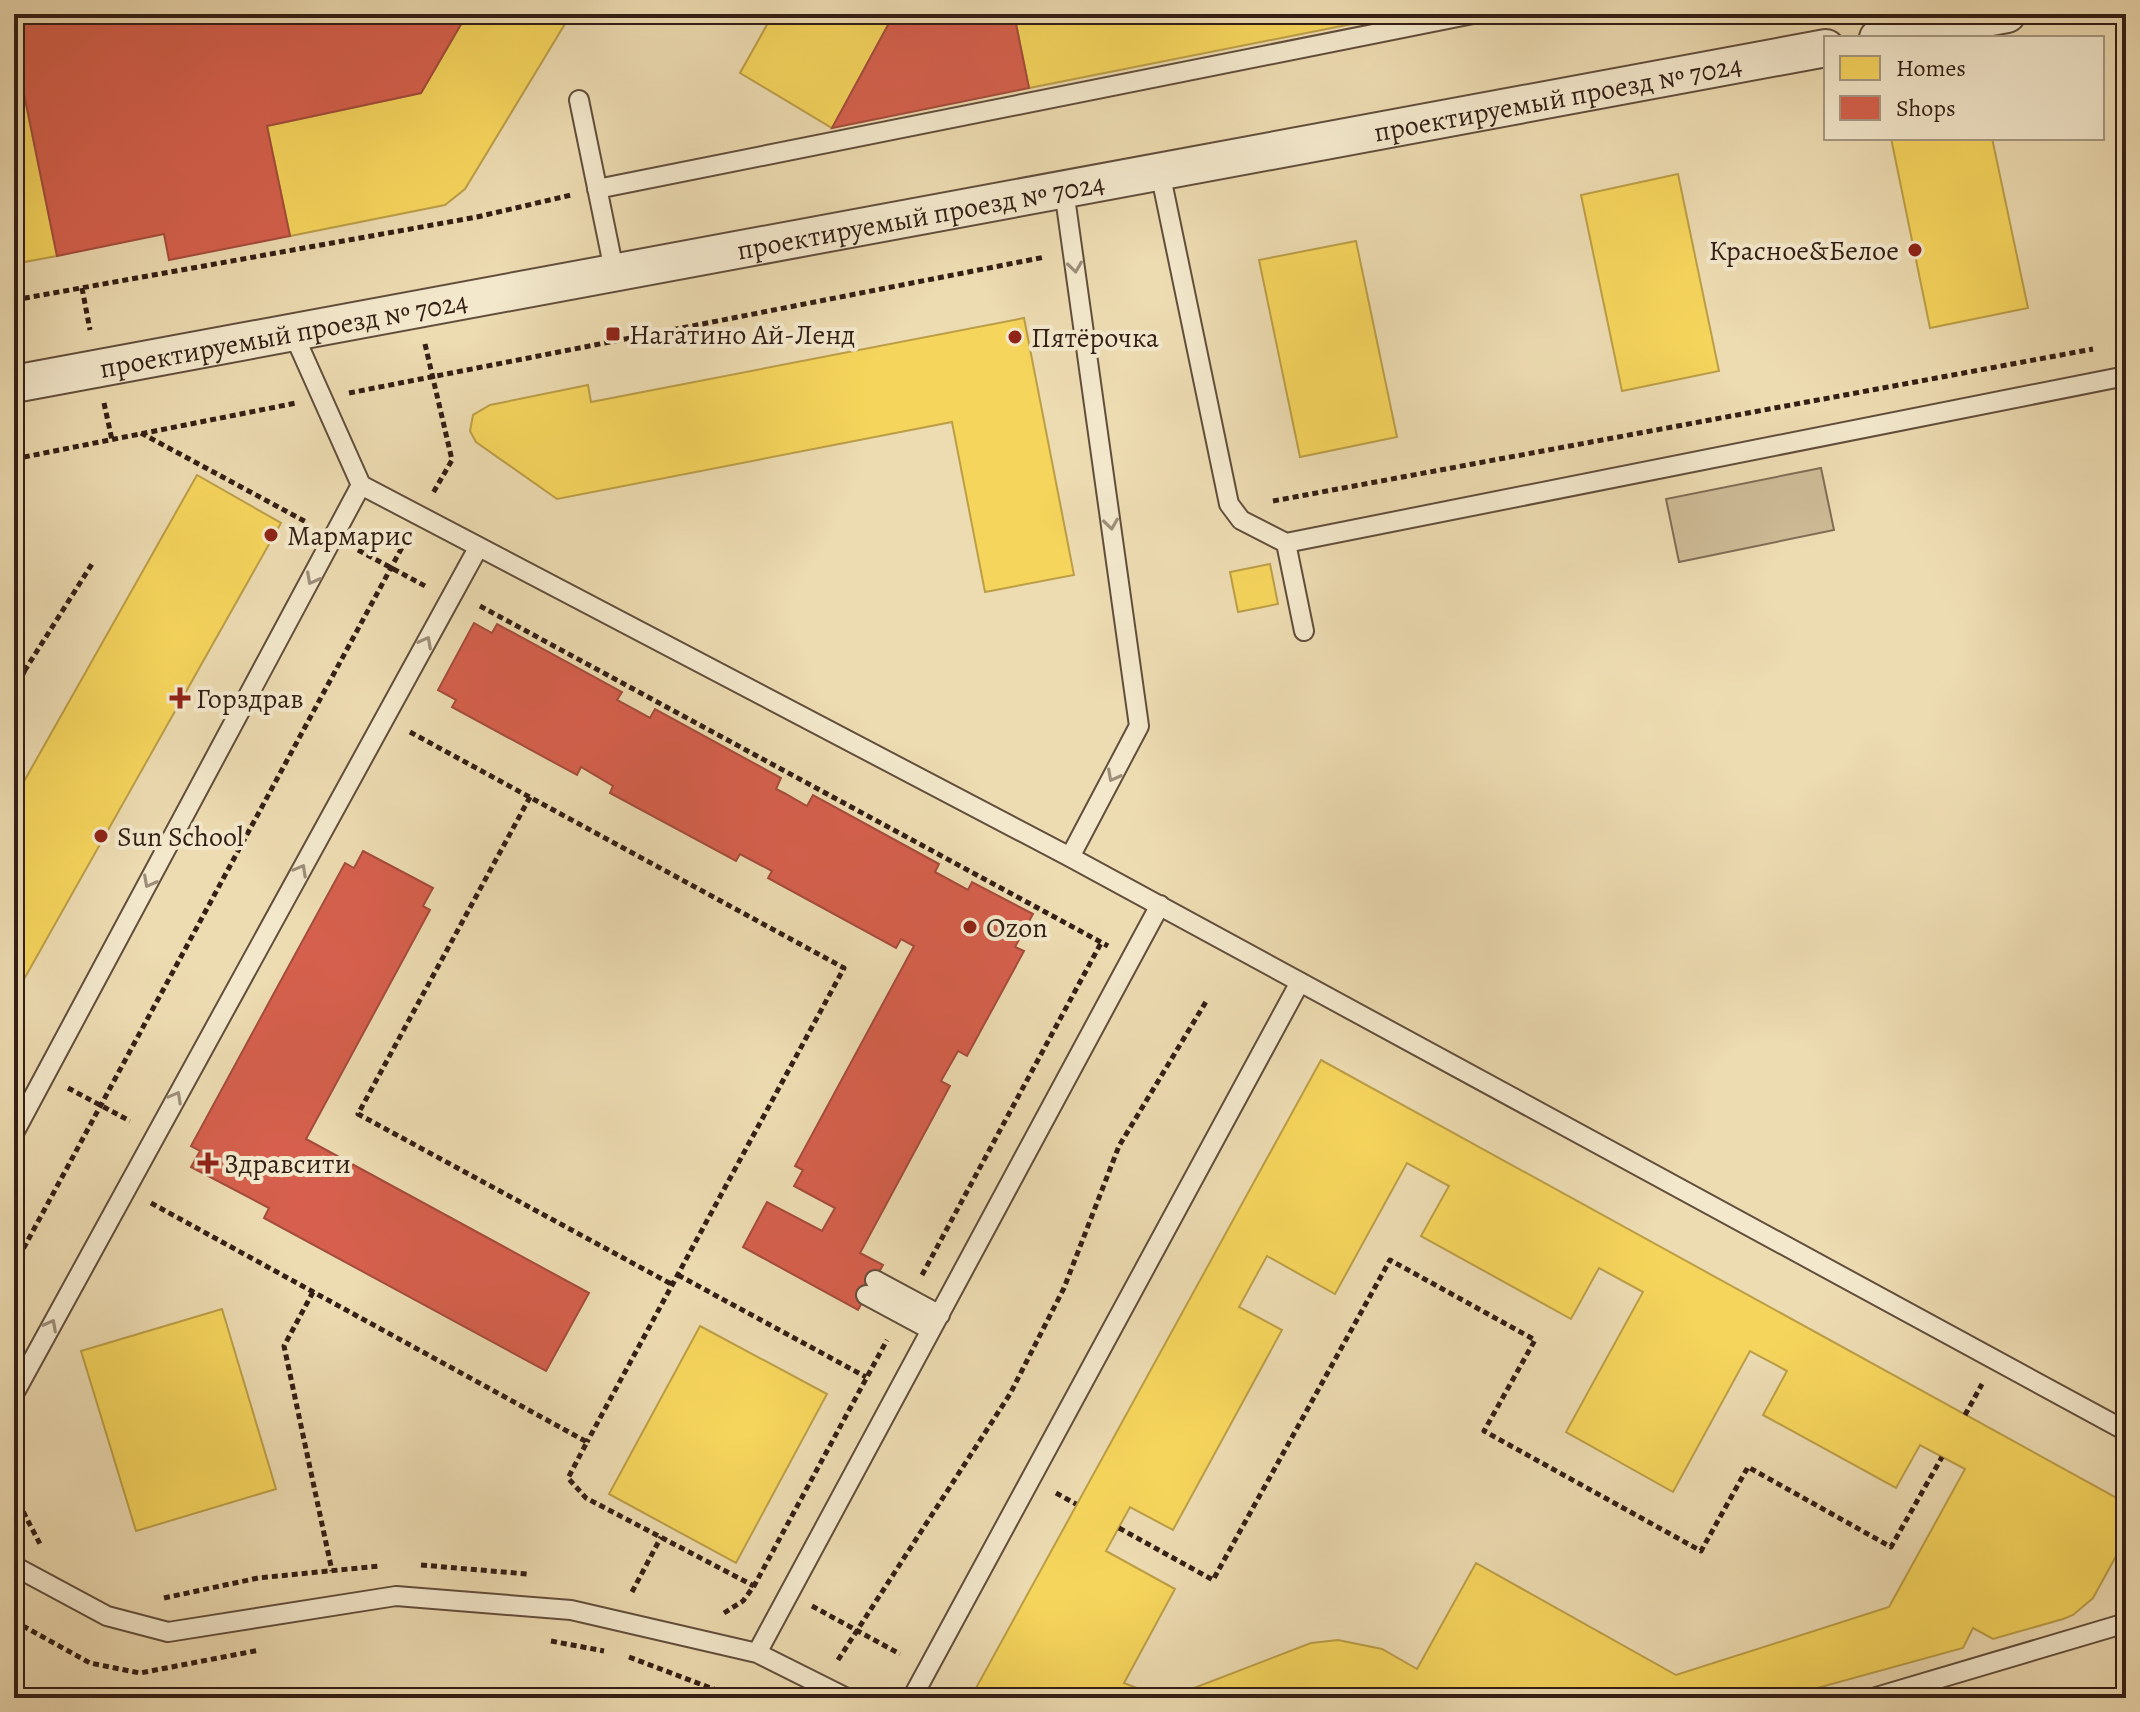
<svg xmlns="http://www.w3.org/2000/svg" width="2140" height="1712" font-family="Alegreya,serif">
<rect width="100%" height="100%" fill="#eddbb1"/>
<filter id="stains"><feTurbulence type="fractalNoise" baseFrequency=".0025" numOctaves="4"/><feColorMatrix values="0 0 0 0 .2 0 0 0 0 .09 0 0 0 0 .02 0 0 0 .5 -.17"/></filter>
<radialGradient id="worn" r=".72"><stop offset=".6" stop-color="#630" stop-opacity="0"/><stop offset="1" stop-color="#630" stop-opacity=".3"/></radialGradient>
<path fill="#cdbb96" stroke="#806d56" stroke-width="2" d="M1821,468l13,62 -155,32 -13,-63z"/>
<path fill="#f6d55c" stroke="#bc9e47" stroke-width="2" d="M467,14h104l-106,175 -20,16 -155,31 -23,-110 154,-33z
M773,14h121l-62,114 -92,-55z
M1014,14h372l1,3 -358,71z
M23,89l34,167 -43,8v-173z
M1891,138h101l36,170 -98,20z
M1678,174l41,197 -97,20 -41,-196z
M1356,241l41,196 -97,20 -41,-197z
M1024,318l50,257 -89,17 -33,-170 -395,77 -81,-57 -6,-11 3,-16 17,-10 98,-20 3,17z
M197,475l84,48 -267,474v-198z
M14,532l9,45 -9,2z
M1270,564l8,40 -40,8 -8,-40z
M1321,1060l805,443v35l-33,60 -20,17 -10,4 -70,20 -20,-11 -10,20 -182,50h-613l143,-55 27,-3 44,9 35,20 59,-106 200,112 213,-68 76,-138 -45,-24 -24,43 -133,-73 24,-44 -37,-20 -77,141 -107,-60 77,-140 -44,-24 -28,51 -150,-83 28,-50 -42,-23 -72,131 -68,-38 -28,51 43,23 -109,200 -43,-23 -24,44 69,38 -51,94 38,15h-167l-19,-10z
M222,1309l54,180 -140,42 -55,-180z
M700,1326l127,68 -91,169 -127,-69z"/>
<path fill="#d6604d" stroke="#a54c3c" stroke-width="2" d="M14,14h453l-46,79 -154,33 23,110 -121,24 -5,-26 -107,22 -34,-167 -9,2z
M894,14h120l15,74 -197,40z
M474,623l18,10 5,-9 125,68 -5,8 33,18 5,-9 126,69 -5,11 8,4 23,13 6,-11 126,69 -4,8 33,18 4,-8 61,32 -18,33 9,4 -57,105 -9,-5 -17,30 9,5 -90,167 23,12 -25,45 -115,-63 24,-45 55,29 13,-23 -41,-22 9,-16 -8,-4 119,-220 -13,-7 -5,9 -128,-70 4,-7 -32,-17 -4,7 -126,-68 3,-7 -32,-19 -4,8 -125,-68 4,-7 -18,-10z
M363,851l70,37 -10,18 7,4 -124,229 283,154 -43,78 -282,-153 5,-10 -78,-41 9,-16 -9,-5 82,-151 72,-132 9,5z"/>
<g fill="none" stroke-linecap="round" stroke-linejoin="round">
<g stroke="#624e3c" stroke-width="22">
<path id="lane" d="M579,100l36,175
M1160,172l69,332 12,16 45,23 840,-167
M597,189l876,-175
M1064,190l75,536 -69,131
M294,335l67,150 709,372 1056,574
M1286,543l18,88
M14,1133l347,-648
M875,1280l65,35
M866,1295l65,35
M14,1394l464,-846
M14,1566l93,50 61,16 228,-36 175,14 186,43 90,45
M757,1653l403,-748
M912,1698l388,-716
M1873,1698l253,-75"/>
</g>
<g stroke="#624e3c" stroke-width="40">
<g id="street">
<path d="M1878,38l129,-24"/>
<path id="s1" d="M14,384l1812,-336"/>
</g>
</g>
<path stroke="#331f15" stroke-width="5" stroke-dasharray="6 4" stroke-linecap="butt" d="M82,288l8,42
M14,300l463,-83 94,-22
M425,344l27,116 -19,33
M349,393l696,-136
M104,403l8,37
M141,433l167,90
M14,459l282,-56
M1273,501l820,-152
M358,550l69,37
M480,606l628,340
M14,669l11,1 67,-106
M14,693l11,-23
M410,732l434,236 -257,474
M530,797l-172,317 315,171
M68,1088l62,33
M151,1203l436,239 -19,36 18,20 168,88
M14,1266l392,-726
M678,1275l188,102
M922,1275l179,-332
M313,1292l-29,54 48,225
M1965,1415l17,-31
M1056,1493l20,11
M14,1494l27,52
M1119,1528l94,52 177,-320 145,80 -51,91 217,120 47,-84 143,80 51,-90
M421,1565l106,9
M632,1592l29,-55
M164,1598l94,-20 121,-12
M812,1606l88,48
M724,1613l19,-12 11,-15 133,-246
M14,1621l76,42 50,10 120,-23
M551,1641l53,10
M629,1657l108,41
M838,1660l172,-266 54,-106 55,-142 88,-146"/>
<use href="#lane" stroke="#f3e8cc" stroke-width="18"/>
<use href="#street" stroke="#f3e8cc" stroke-width="36"/>
</g>
<defs><path id="oneway-chevron" d="M-2-3.5L2.5 0L-2 3.5" fill="none" stroke-width="1.6" stroke-linecap="round" stroke-linejoin="round" transform="scale(2)"/></defs>
<g stroke="#9d8e7a">
<use href="#oneway-chevron" transform="translate(1075 267) rotate(82)"/>
<use href="#oneway-chevron" transform="translate(1111 524) rotate(82)"/>
<use href="#oneway-chevron" transform="translate(312 579) rotate(118)"/>
<use href="#oneway-chevron" transform="translate(426 642) rotate(-62)"/>
<use href="#oneway-chevron" transform="translate(1113 776) rotate(118)"/>
<use href="#oneway-chevron" transform="translate(301 870) rotate(-61)"/>
<use href="#oneway-chevron" transform="translate(149 882) rotate(118)"/>
<use href="#oneway-chevron" transform="translate(176 1097) rotate(-61)"/>
<use href="#oneway-chevron" transform="translate(51 1325) rotate(-62)"/>
</g>
<g fill="#8f2418" stroke="#f3e8cc" stroke-width="3">
<circle cx="1915" cy="250" r="8"/>
<rect x="605" y="326" width="16" height="16" rx="4"/>
<circle cx="1015" cy="337" r="8"/>
<circle cx="271" cy="535" r="8"/>
<path d="M176 686h8v8h8v8h-8v8h-8v-8h-8v-8h8z"/>
<circle cx="101" cy="836" r="8"/>
<circle cx="970" cy="927" r="8"/>
<path d="M204 1151h8v8h8v8h-8v8h-8v-8h-8v-8h8z"/>
</g>
<g text-anchor="middle" stroke-width="8" stroke-linejoin="round" paint-order="stroke">
<g font-size="28" fill="#331f15" stroke="#f3e8cc">
<text dy="10" stroke="none"><textPath href="#s1" startOffset="1570">проектируемый проезд № 7024</textPath></text>
<text dy="10" stroke="none"><textPath href="#s1" startOffset="922">проектируемый проезд № 7024</textPath></text>
<text dy="10" stroke="none"><textPath href="#s1" startOffset="274">проектируемый проезд № 7024</textPath></text>
</g>
<g font-size="28" fill="#331f15" stroke="#f3e8cc" text-anchor="start">
<text x="1899" y="260" text-anchor="end">Красное&amp;Белое</text>
<text x="629" y="344">Нагатино Ай-Ленд</text>
<text x="1031" y="347">Пятёрочка</text>
<text x="287" y="545">Мармарис</text>
<text x="196" y="708">Горздрав</text>
<text x="117" y="846">Sun School</text>
<text x="986" y="937">Ozon</text>
<text x="224" y="1173">Здравсити</text>
</g>
</g>
<rect width="2140" height="1712" fill="none" stroke="#eddbb1" stroke-width="48"/>
<rect x="16" y="16" width="2108" height="1680" fill="none" stroke="#331f15" stroke-width="4"/>
<rect x="24" y="24" width="2092" height="1664" fill="none" stroke="#331f15" stroke-width="2"/>
<rect x="1824" y="36" width="280" height="104" fill="#f3e8cc" stroke="#a69883" stroke-width="2"/>
<rect x="1840" y="56" width="40" height="24" fill="#f6d55c" stroke="#a69883" stroke-width="2"/>
<text x="1896" y="76" font-size="24" fill="#331f15">Homes</text>
<rect x="1840" y="96" width="40" height="24" fill="#d6604d" stroke="#a69883" stroke-width="2"/>
<text x="1896" y="116" font-size="24" fill="#331f15">Shops</text>
<rect width="100%" height="100%" filter="url(#stains)"/>
<rect width="100%" height="100%" fill="url(#worn)"/>
</svg>
